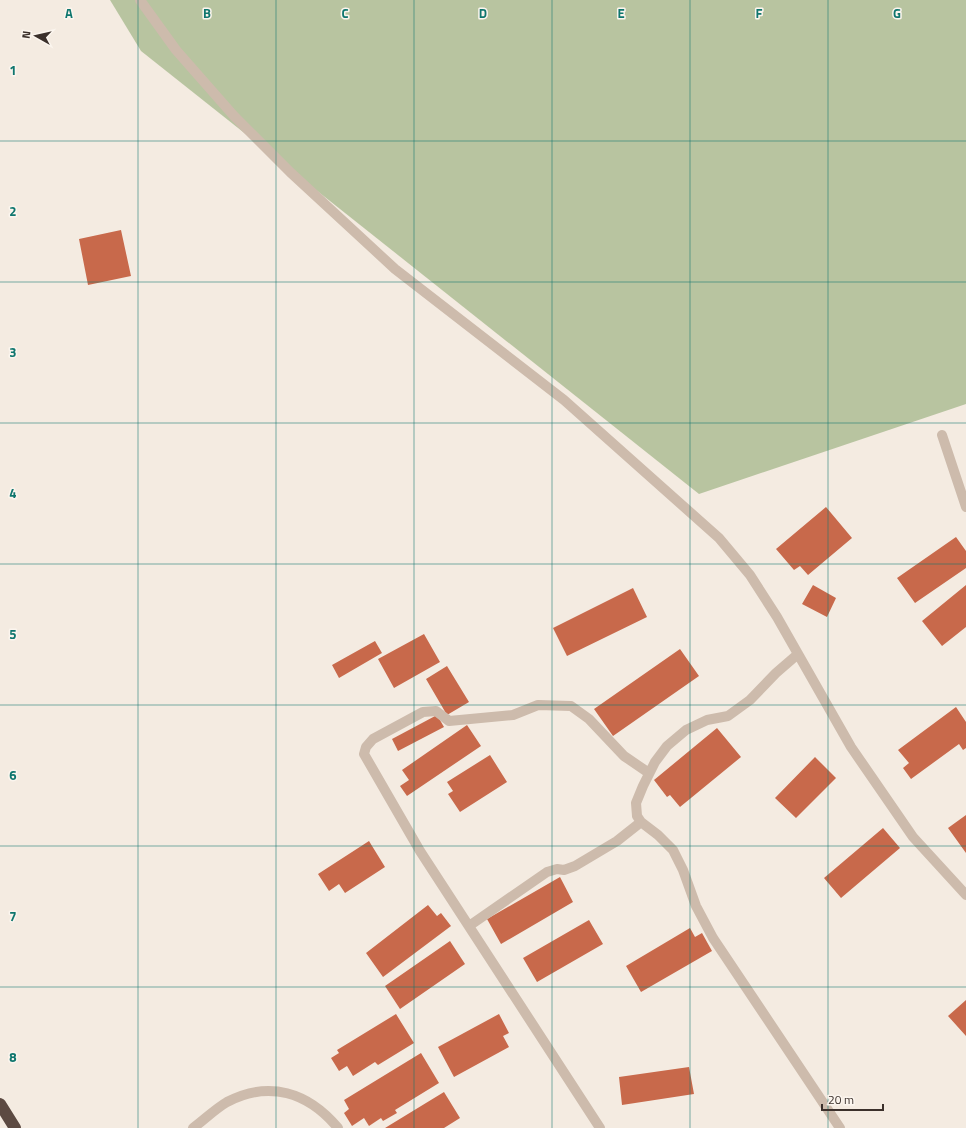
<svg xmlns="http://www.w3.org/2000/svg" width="966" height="1128" font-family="'Titillium Web',sans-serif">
<rect width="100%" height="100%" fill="#f4ebe1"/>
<path fill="#b8c4a0" d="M110,0h856v404l-267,90 -558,-443z"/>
<path fill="#c8694b" d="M121,230l10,46 -43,9 -9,-46z
M826,507l26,31 -44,37 -8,-9 -6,4 -18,-21z
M956,537l10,14v17l-51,35 -18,-25z
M813,585l23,13 -9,19 -25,-13z
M966,585v42l-24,19 -20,-25z
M633,588l14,29 -80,39 -14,-28z
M424,634l16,28 -46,26 -16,-29z
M375,641l7,12 -43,25 -7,-13z
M680,649l19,27 -86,60 -19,-27z
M447,666l22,36 -22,13 -21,-36z
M956,707l10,15v26l-3,2 -4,-6 -48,35 -8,-11 6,-5 -11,-13z
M437,715l7,12 -46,24 -6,-12z
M467,725l14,21 -74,50 -7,-10 9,-6 -7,-10z
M717,728l24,29 -61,50 -10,-12 -3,2 -13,-17z
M490,755l17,27 -47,30 -12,-18 5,-3 -6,-9z
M815,757l21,21 -40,40 -21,-20z
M966,815v38l-18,-25z
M883,828l17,20 -59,50 -17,-20z
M369,841l16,26 -40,26 -6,-9 -10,7 -11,-17z
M560,877l13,25 -72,42 -14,-25z
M428,905l9,11 4,-3 10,13 -68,51 -17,-24z
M589,920l14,24 -66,38 -14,-24z
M690,928l5,9 7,-4 10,18 -71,41 -15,-26z
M450,941l15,23 -65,45 -15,-23z
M966,1000v36l-18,-20z
M396,1014l18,29 -36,22 -3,-3 -22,14 -6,-10 -8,5 -8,-13 8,-5 -2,-3z
M499,1014l10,19 -6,3 6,11 -55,30 -16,-30z
M421,1053l18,30 -44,27 2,3 -14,8 -2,-3 -12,8 -5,-8 -12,8 -8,-13 5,-4 -5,-9z
M689,1067l5,27 -72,11 -3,-28z
M444,1092l16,26 -16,10h-59z"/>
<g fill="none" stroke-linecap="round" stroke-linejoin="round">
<path stroke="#cdbbac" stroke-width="10" d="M140,0l36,50 58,66 56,56 105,97 169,131 155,138 31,37 27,42 74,130 62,90 53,58
M942,435l24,72
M798,654l-22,19 -26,27 -22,16 -21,4 -21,10 -19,16 -12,16 -12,24 -7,17 1,13 4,6 17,13 15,15 10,20 13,36 17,32 127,190
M469,926l78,-54 10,-3 7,1 11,-4 42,-25 24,-19
M193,1128c11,-8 22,-19 34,-26 42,-22 81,-10 111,26
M600,1128l-180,-277 -56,-97 2,-7 7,-8 50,-27 13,-1 13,10 64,-6 25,-10 33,1 18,13 35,37 25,17"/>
<path stroke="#5c4a42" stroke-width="12" d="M0,1104l15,24"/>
</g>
<path fill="none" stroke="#0f766e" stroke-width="1" stroke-opacity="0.55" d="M138,0v1128M276,0v1128M414,0v1128M552,0v1128M690,0v1128M828,0v1128M0,141h966M0,282h966M0,423h966M0,564h966M0,705h966M0,846h966M0,987h966"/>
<g font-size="13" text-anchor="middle" font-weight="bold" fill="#0f766e" stroke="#fbf5ee" stroke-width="3" stroke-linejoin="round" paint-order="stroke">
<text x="69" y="18">A</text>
<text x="207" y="18">B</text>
<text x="345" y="18">C</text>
<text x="483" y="18">D</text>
<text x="621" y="18">E</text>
<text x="759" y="18">F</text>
<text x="897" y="18">G</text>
<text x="13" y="75">1</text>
<text x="13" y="216">2</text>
<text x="13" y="357">3</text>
<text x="13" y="498">4</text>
<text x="13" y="639">5</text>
<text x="13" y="780">6</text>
<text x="13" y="921">7</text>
<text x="13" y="1062">8</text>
</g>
<g transform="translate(36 36) rotate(278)" stroke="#fbf5ee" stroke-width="3" paint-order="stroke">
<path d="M0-3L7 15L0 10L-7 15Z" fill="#3b302b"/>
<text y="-6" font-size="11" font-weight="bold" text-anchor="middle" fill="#3b302b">N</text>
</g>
<path d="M822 1104v6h61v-6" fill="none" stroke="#3b302b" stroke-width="2"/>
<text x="828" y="1104" font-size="12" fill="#3b302b" stroke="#fbf5ee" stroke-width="3" paint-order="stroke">20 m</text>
</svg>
